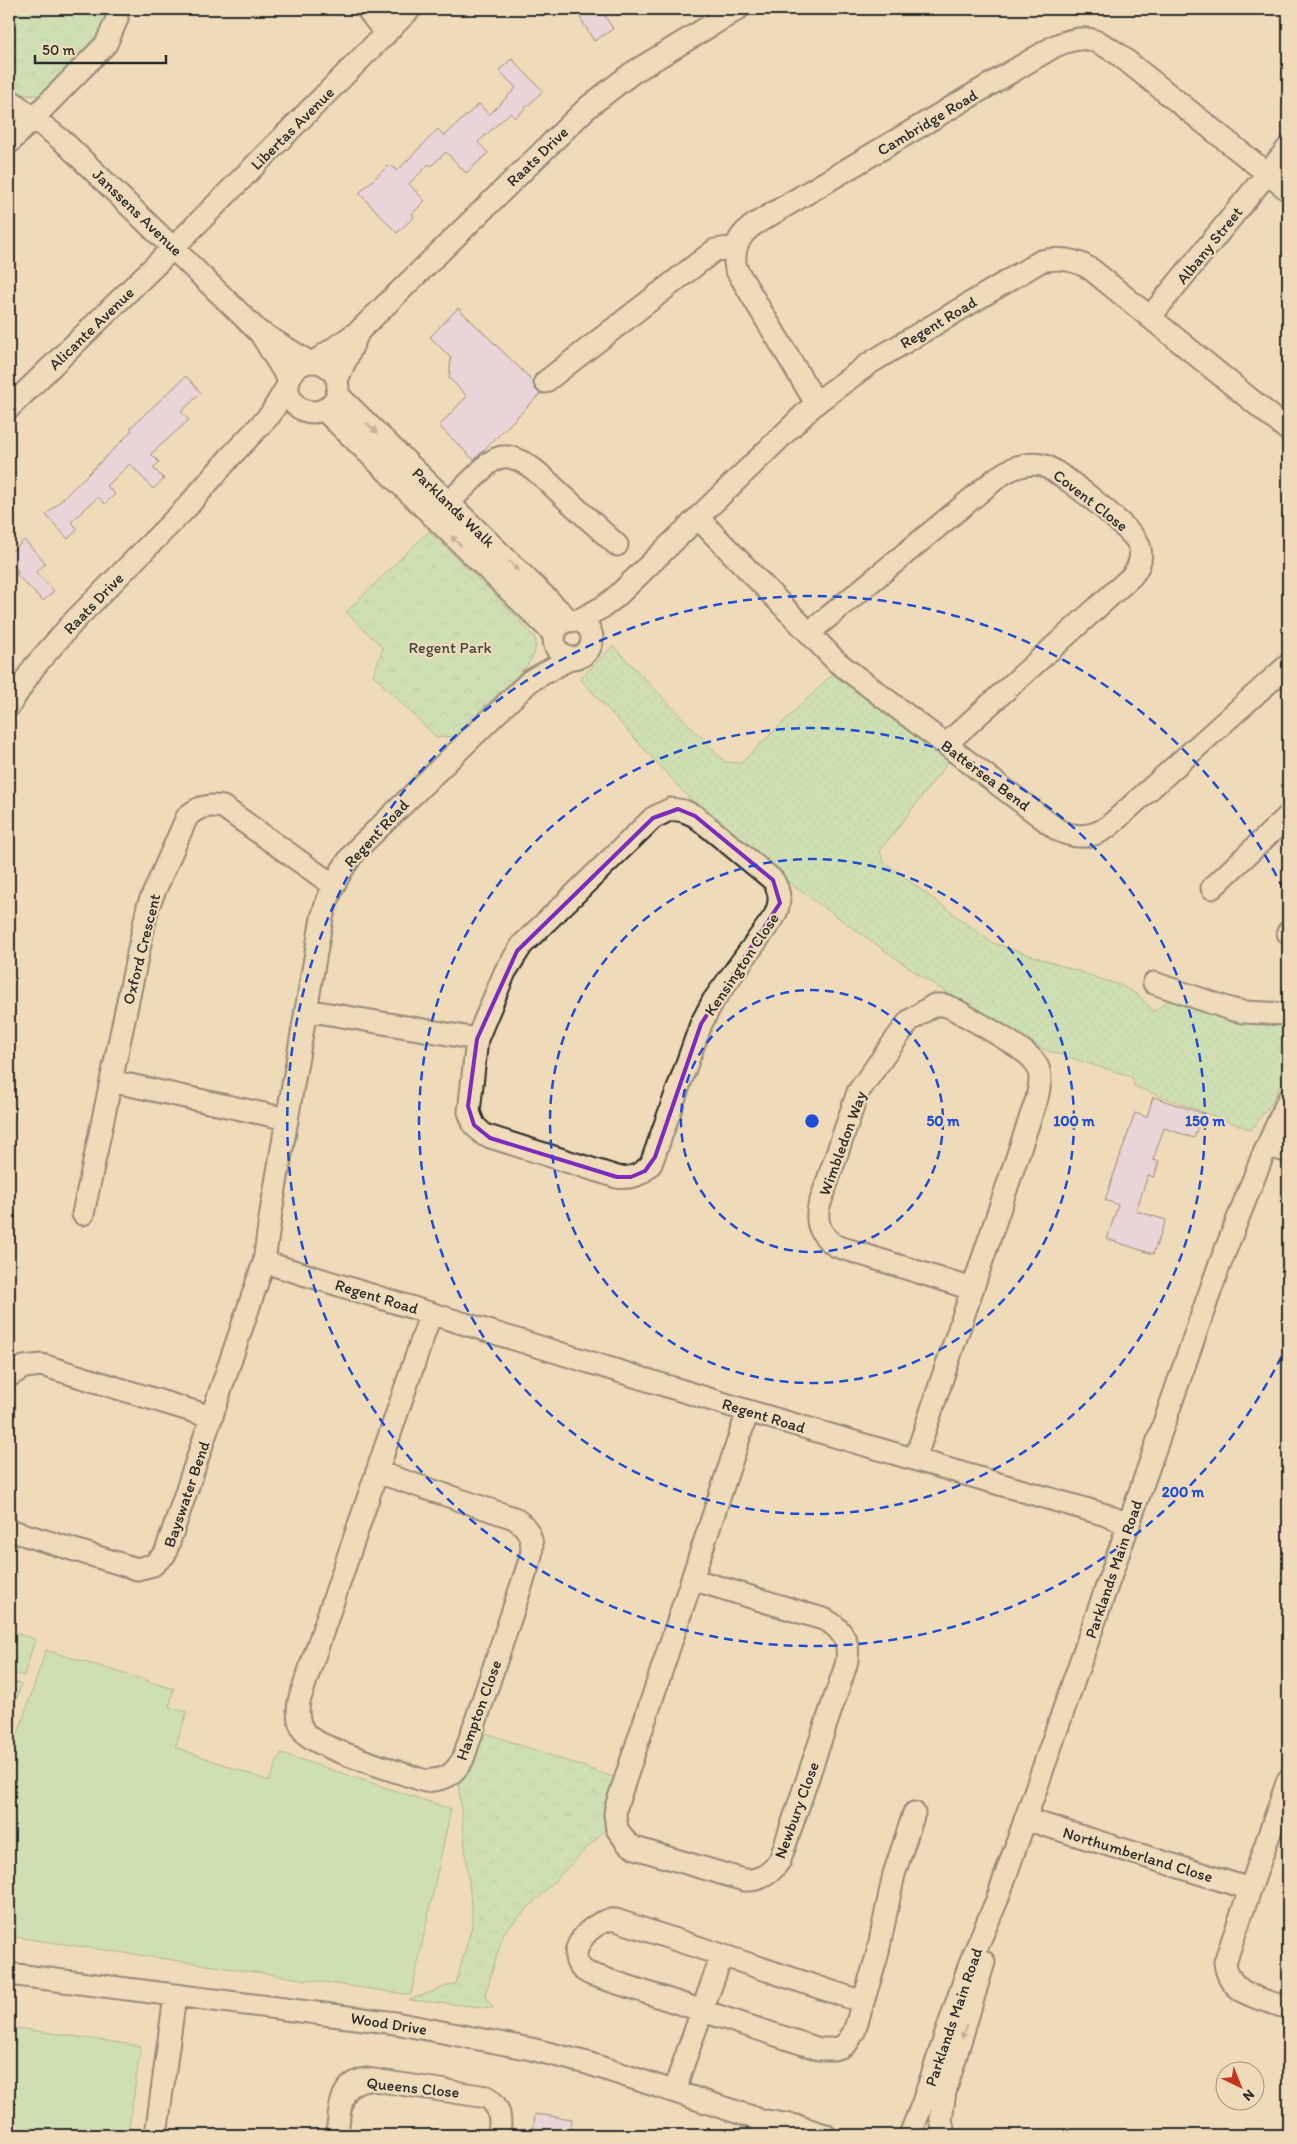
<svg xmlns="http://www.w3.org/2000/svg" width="1297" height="2144" font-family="Itim,sans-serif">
<defs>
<pattern id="grass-dots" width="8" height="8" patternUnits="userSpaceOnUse" patternTransform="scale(1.25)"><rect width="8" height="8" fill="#a9e4aa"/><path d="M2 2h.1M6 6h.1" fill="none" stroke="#92c492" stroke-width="1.8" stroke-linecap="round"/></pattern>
<pattern id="park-crowns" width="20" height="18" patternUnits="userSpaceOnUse" patternTransform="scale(1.25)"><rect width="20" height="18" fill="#a9e4aa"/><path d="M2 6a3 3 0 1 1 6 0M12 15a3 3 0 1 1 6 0" fill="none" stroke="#92c492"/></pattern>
</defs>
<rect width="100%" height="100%" fill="#efdbb9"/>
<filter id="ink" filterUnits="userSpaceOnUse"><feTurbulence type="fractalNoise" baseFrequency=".02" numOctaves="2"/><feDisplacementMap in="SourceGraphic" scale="10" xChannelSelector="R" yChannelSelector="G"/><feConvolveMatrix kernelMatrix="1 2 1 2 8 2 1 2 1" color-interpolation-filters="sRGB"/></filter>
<g filter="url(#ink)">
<path fill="url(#grass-dots)" stroke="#6a886a" d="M613,646l112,116 16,1 96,-93 115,87 -72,94 3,10 108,81 131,44 16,9 16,16 17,-12 117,22v50l-18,34 -19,25 -117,-44 -2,-9 -89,-28 -118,-70 -147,-104 -74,-61 -124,-135z"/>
<path fill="url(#park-crowns)" stroke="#6a886a" d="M9,9h99l-3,21 -61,64c-14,4 -23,1 -35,-7z
M429,531l88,86 18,21 1,7 -2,9 -7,12 -73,70 -17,2 -64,-63 10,-27 -37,-36z
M480,1731l136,47 -12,38 8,7 -108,109 -19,63 8,13 -84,-8 47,-17 17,-61 -15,-142z"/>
<path fill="#a9e4aa" stroke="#6a886a" d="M9,1631l26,8 -11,37 -15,-4z
M46,1650l128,39 -5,18 18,5 -12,35 94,34 12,-28 170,56 -40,186 -402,-59v-201l8,2z
M9,1680l12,4 -11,38 -1,-1z
M9,2027l132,19 -13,89h-119z"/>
<path fill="#e3ccfc" stroke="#2b2b2b" d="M587,9h14l12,20 -19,12 -16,-27z
M512,59l31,32 -28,27 -5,-5 -32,29 10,11 -22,20 -20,-21 -15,14 -2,-2 -20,20 16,17 -13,13 2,3 -17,16 -38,-40 31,-29 7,7 41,-42 6,7 35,-32 10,11 27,-27 -17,-18z
M458,308l75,73 2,8 5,5 -66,66 -35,-34 28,-30 -18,-18 2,-20 -21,-21z
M186,376l15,17 -20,19 8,8 -38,34 8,8 -6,6 11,11 -11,10 -23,-25 -23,22 8,8 -10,10 -7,-7 -27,25 7,7 -10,10 -22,-24 75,-73 11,-12 -2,-2z
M24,540l22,23 -10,9 18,19 -11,10 -27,-27 3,-2 -10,-11v-7z
M1153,1097l49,16 -8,25 -30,-10 -11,32 6,1 -5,16 -6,-2 -12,36 30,9 -13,34 -46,-15 11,-34 -13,-5 30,-87 12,4z
M535,2114l37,5 -2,16h-37z"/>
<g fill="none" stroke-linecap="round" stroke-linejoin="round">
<g stroke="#2b2b2b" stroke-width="25">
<path id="minor" d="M367,9l19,25
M9,99l55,43 196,191 29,47
M9,143l97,-99 11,-25 -1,-10
M1150,317l138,-169
M263,334l46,28
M288 387a25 25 0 1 1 50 0a25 25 0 1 1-50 0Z
M314,362l45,-31 229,-224 44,-34 106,-64
M337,380l22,-49
M545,382l170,-132 20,-3
M337,394l233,227
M816,403l-80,-134c-4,-19 2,-34 19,-45l300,-178c30,-12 37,-9 63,8l170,136
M9,408l165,-161 236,-238
M324,410l231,225
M438,513l50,-49c8,-6 15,-9 25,-6 19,6 35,24 49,37 19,17 37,34 55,50
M698,518l139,144 221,168c18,9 35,8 51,-4l179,-161
M554 639a19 19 0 1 1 38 0a19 19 0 1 1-38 0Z
M577,621l26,-14 13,-10 200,-194 54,-40 171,-102c19,-4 35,-2 51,9l196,160
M810,632l188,-155c13,-9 27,-15 44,-12 16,4 92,65 97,80 4,12 0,23 -8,32l-185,167
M9,706l25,-39 41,-47 112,-113 43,-50 40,-42 18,-30
M671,809l13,2 11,5 78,64c8,13 8,23 1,37l-61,84 -12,23 -50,140c-10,11 -19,15 -34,13l-133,-42 -10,-10 -5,-13 8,-73 28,-67 17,-27 131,-127z
M1212,888l76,-72
M1288,933v-1
M1154,983l76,26 13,3 45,2
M306,1010l171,29
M111,1081l176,38
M1268,1145l20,7
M83,1214l65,-308 39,-89c10,-10 21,-13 36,-10l110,78
M264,1262l484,149 358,104 23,10
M9,1376l15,-9 18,-2 170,52
M915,1459l122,-361c3,-13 6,-26 -3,-37 -11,-15 -62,-41 -80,-52l-10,-4h-10l-25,16 -51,71 -39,114c-4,17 2,30 17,40l136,43
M377,1472l137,46c16,10 21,24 16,42l-67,199c-11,18 -17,20 -38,22 -23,-8 -107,-33 -119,-47 -8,-9 -9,-21 -7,-33l132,-388
M9,1530l128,39 16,-4 12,-11 99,-292 7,-50 51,-294c7,-27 18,-49 36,-70l172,-167 41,-23
M692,1579l134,41c18,10 25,25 20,45l-66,195c-9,14 -20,21 -36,20l-109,-32 -8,-5 -10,-14 -2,-15 1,-7 132,-396
M1288,1780l-63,182c3,33 37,37 63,46
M1025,1819l225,70
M9,1974l386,49 136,26 56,14 168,55 29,17
M863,2002l-247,-82c-22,-4 -61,38 -26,54l229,75h15l7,-2 6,-4 7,-11 23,-76 17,-82 20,-61
M677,2092l2,-16 43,-121
M767,2121l30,5 28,9
M156,2135l19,-139
M337,2135c3,-23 1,-52 30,-56l120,18c14,10 14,22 12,38
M910,2135l12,-30 48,-142 27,-63 221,-631 43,-109 27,-60
M944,2135l-3,-16 4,-27 39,-130"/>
</g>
<use href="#minor" stroke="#efdbb9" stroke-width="21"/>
</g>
<defs><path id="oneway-solid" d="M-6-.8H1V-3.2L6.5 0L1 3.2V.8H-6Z" transform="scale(1.25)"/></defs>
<g fill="#8d8372">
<use href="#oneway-solid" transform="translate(372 428) rotate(44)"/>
<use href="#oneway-solid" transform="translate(456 541) rotate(-136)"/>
<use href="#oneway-solid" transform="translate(514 566) rotate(44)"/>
<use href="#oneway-solid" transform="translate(964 2032) rotate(107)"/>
</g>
</g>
<path d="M0 0H1297V2144H0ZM678,809l17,7 78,64 7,23 -79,121 -46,133 -10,14 -14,6h-14l-127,-39 -16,-13 -6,-19 9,-67 40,-88 136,-133z" fill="#efdbb9" fill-opacity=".55" fill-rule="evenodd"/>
<path fill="none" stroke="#7b2cbf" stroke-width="4" stroke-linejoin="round" d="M678,809l17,7 78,64 7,23 -79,121 -46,133 -10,14 -14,6h-14l-127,-39 -16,-13 -6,-19 9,-67 40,-88 136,-133z"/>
<g fill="none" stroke="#1d4ed8" stroke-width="2.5" stroke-dasharray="9 6">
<circle cx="812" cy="1121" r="131"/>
<circle cx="812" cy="1121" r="262"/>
<circle cx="812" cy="1121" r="393"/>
<path d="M1288 1343A525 525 0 1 1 1288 899"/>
</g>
<g text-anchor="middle" stroke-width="4.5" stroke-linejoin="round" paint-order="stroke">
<g font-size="16" fill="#2b2b2b" stroke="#efdbb9">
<text transform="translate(927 122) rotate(-31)" y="6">Cambridge Road</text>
<text transform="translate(292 128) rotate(-45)" y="6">Libertas Avenue</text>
<text transform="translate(537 156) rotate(-44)" y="6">Raats Drive</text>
<text transform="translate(138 212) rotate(44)" y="6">Janssens Avenue</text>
<text transform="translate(1209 245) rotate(-51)" y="6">Albany Street</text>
<text transform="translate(938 322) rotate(-31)" y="6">Regent Road</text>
<text transform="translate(91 328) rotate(-44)" y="6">Alicante Avenue</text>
<text transform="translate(1091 500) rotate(38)" y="6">Covent Close</text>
<text transform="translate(454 507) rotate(44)" y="6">Parklands Walk</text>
<text transform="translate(93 603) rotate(-46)" y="6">Raats Drive</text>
<text transform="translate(986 775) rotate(37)" y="6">Battersea Bend</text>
<text transform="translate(376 833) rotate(-47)" y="6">Regent Road</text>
<text transform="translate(141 949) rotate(-76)" y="6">Oxford Crescent</text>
<text transform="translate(741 964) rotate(-56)" y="6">Kensington Close</text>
<text transform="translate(842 1143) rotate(-70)" y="6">Wimbledon Way</text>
<text transform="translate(377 1296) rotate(17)" y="6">Regent Road</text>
<text transform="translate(764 1415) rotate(17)" y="6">Regent Road</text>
<text transform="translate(186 1494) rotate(-71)" y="6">Bayswater Bend</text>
<text transform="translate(1113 1569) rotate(-71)" y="6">Parklands Main Road</text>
<text transform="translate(478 1710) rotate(-70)" y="6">Hampton Close</text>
<text transform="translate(796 1810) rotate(-70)" y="6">Newbury Close</text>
<text transform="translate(1138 1854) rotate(17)" y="6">Northumberland Close</text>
<text transform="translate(953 2017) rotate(-71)" y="6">Parklands Main Road</text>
<text transform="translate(389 2023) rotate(9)" y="6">Wood Drive</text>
<text transform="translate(413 2087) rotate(6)" y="6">Queens Close</text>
</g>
<g font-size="16" fill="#3e473e" stroke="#efdbb9">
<text x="450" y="653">Regent Park</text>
</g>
</g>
<circle cx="812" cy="1121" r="8" fill="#1d4ed8" stroke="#efdbb9" stroke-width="2.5"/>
<g font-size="15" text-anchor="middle" font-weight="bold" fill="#1d4ed8" stroke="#efdbb9" stroke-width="4.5" stroke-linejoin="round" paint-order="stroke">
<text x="943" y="1126">50 m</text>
<text x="1074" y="1126">100 m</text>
<text x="1205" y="1126">150 m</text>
<text x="1183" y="1497">200 m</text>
</g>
<rect width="1297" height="2144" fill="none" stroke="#efdbb9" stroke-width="30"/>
<rect x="15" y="15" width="1267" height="2114" fill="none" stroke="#2b2b2b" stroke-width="2" filter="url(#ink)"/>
<g transform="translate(1240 2086) rotate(137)"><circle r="24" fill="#efdbb9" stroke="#a19580"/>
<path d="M0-4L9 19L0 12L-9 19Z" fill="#c8321e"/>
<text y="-8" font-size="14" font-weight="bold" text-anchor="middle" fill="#2b2b2b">N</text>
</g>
<path d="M35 55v8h131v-8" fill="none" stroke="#2b2b2b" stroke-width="2.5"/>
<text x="42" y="55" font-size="15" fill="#2b2b2b" stroke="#efdbb9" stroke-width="4" paint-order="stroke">50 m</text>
</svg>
